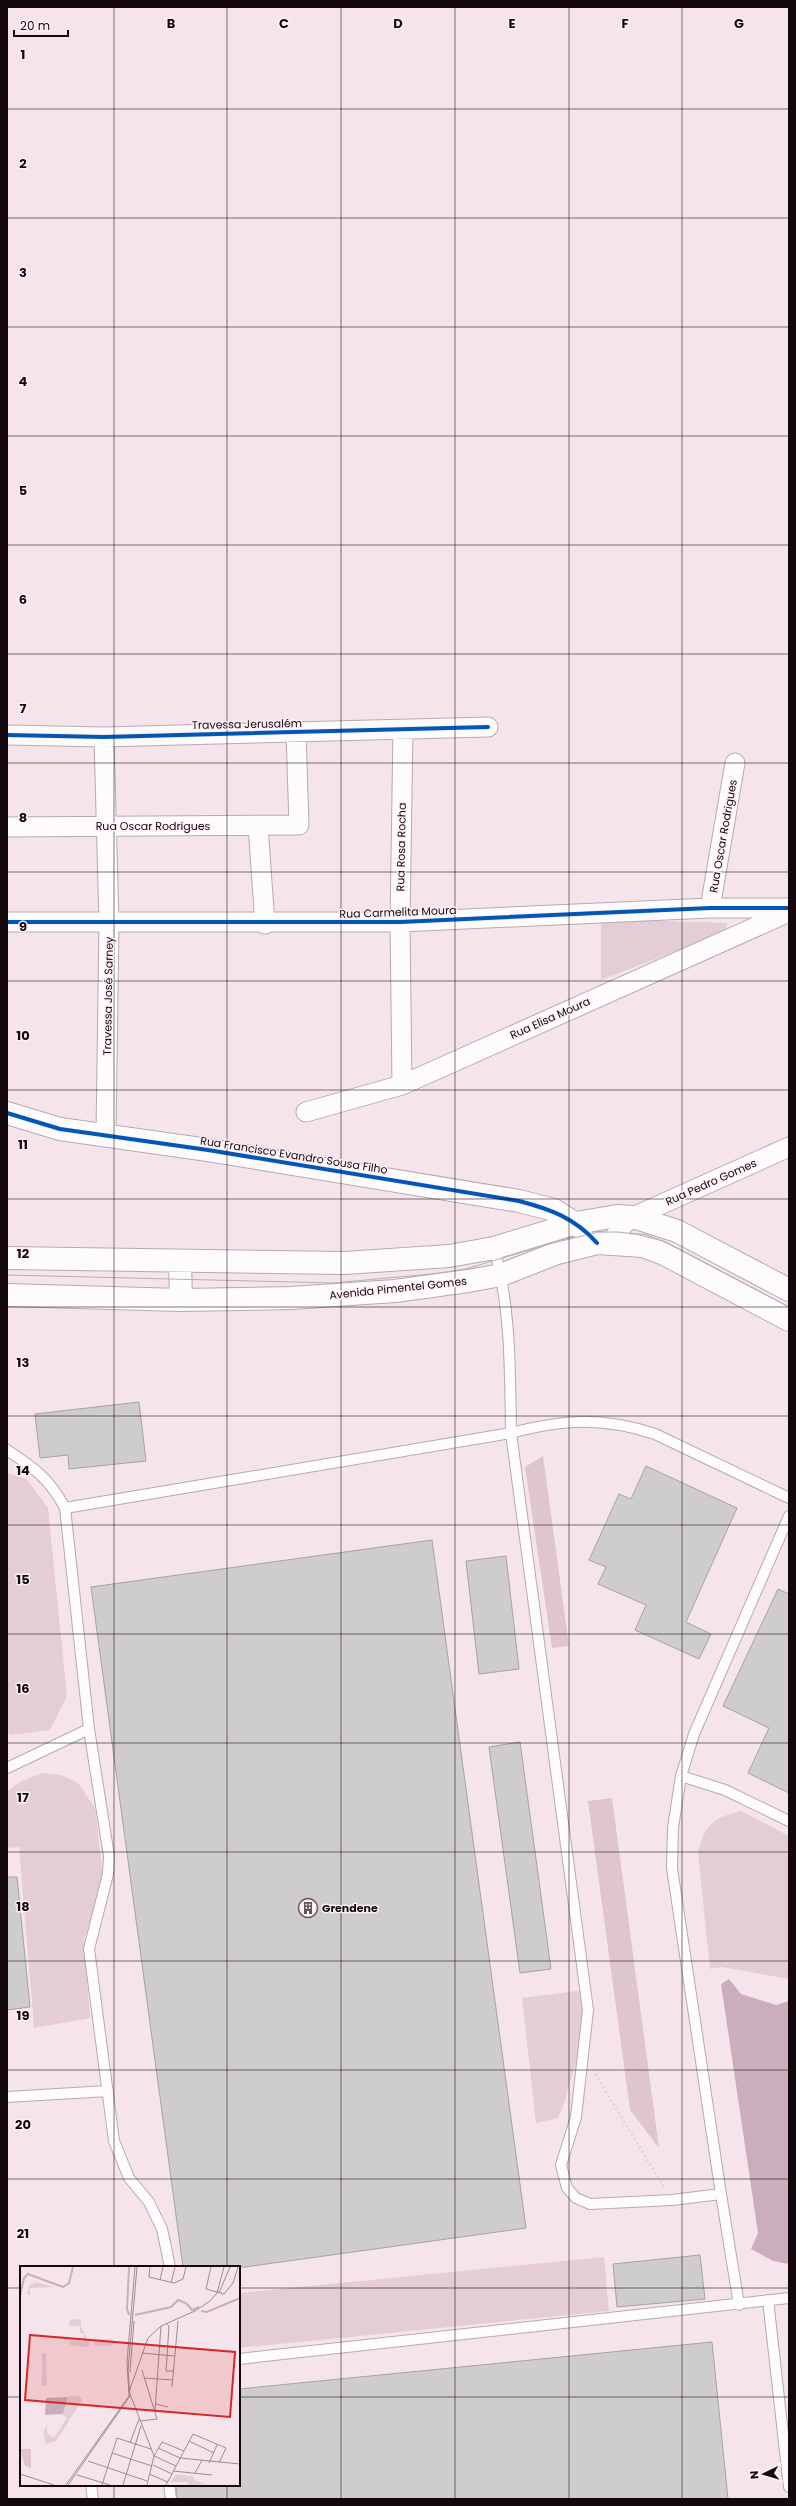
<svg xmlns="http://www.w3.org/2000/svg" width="796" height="2506" font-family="Poppins,sans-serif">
<rect width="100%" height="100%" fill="#f6e4ec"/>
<path fill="#e4cdd7" d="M601,919l127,4 -5,10 -122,47z
M7,1473l20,6 21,29 19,188 -17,34 -40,5 -3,-3z
M42,1773l19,2 17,8 17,25 9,76 -20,55 6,79 -56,10 -15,-181 -12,1v-57l13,-9z
M741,1811l48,25v143l-67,-12 -12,2 -12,-116c7,-29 15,-35 43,-42z
M584,1990l2,38 -22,75 -6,15 -22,5 -14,-125z
M604,2257l5,54 -370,37v-55z"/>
<path fill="#dfc5d0" d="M543,1456l26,190 -17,2 -27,-181z
M612,1798l47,350 -29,-38 -42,-309z"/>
<path fill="#caaebb" d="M729,1979l12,15 35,11 13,-4v263l-16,-3 -22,-12 7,-16 -37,-249z"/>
<path fill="#cecccd" stroke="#a4a3a4" d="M139,1402l7,59 -77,8 -1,-14 -28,3 -5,-44z
M646,1466l91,42 -51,114 25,12 -12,25 -64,-29 11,-25 -48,-21 8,-17 -17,-7 30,-66 12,5z
M432,1540l94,688 -281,39h-62l-92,-680z
M506,1556l13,113 -40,5 -13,-113z
M778,1589l11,5v199l-41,-20 21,-45 -46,-22z
M520,1742l31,227 -31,4 -31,-226z
M7,1877h10l13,130 -23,3z
M700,2255l5,44 -88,8 -4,-43z
M712,2342l16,157h-551l-1,-14h63v-96z"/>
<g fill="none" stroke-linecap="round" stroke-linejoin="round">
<g stroke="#b7a9b0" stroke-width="12">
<path id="lane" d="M494,1248c17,60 16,123 17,185 53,-14 91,-16 144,1l134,64
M7,1450c27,18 42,28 58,58l24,221 20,127 -1,18 -19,75 25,192 15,37 20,24 13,27 8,38
M65,1508l446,-75 77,577 -12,107 -15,48 6,23 9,10 14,6 82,-4 49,-6 -49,-326 1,-40 8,-52 13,-42 95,-218
M7,1768l82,-39
M681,1776l44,14 64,31
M7,2097l101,-6
M721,2194l18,111
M768,2300l21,187
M239,2359l550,-61
M91,2485l2,14
M169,2485l2,14"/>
</g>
<g stroke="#b7a9b0" stroke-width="21">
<path id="street" d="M7,735l97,2 384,-10
M104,737l5,186 -3,212
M258,826l7,98
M7,827l292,-2 -3,-93
M710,908l25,-145
M7,922h393l310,-14h79
M402,1085l-2,-163 3,-192
M306,1112l96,-27 387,-173
M611,1242l13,-18 9,-7 156,-70"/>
</g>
<g stroke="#b7a9b0" stroke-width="24">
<path id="secondary" d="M7,1113l53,16 148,21 311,51 35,9 28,18
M7,1258l338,5 104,-7 45,-8 82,-25 41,-7 16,1 44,14 112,59
M180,1261l1,39
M7,1295l174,5 110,-2 104,-7 73,-10 33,-6 56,-22 40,-10 46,3 21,8 125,66"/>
</g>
<path stroke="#dad5d7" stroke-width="2.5" stroke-dasharray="2 3" stroke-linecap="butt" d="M595,2074l69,113"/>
<use href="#lane" stroke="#fefbfc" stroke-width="10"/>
<use href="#street" stroke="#fefbfc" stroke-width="19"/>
<use href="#secondary" stroke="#fefbfc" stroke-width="22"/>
<path stroke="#b4b0b2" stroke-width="1" d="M7,1275l326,8 98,-9 35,-5 83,-25 50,-12h19l18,2 27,7 126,66"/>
<g stroke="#fef0f6" stroke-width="6">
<path id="cycleway" d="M7,735l97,2 384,-10
M7,922h393l310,-14h79
M7,1113l53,16 148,21 311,51c31,8 56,17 78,42"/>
</g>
<use href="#cycleway" stroke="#0057b8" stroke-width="4"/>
</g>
<path fill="none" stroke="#12080d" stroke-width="1" stroke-opacity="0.55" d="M114,7v2260M227,7v2260M341,7v2492M455,7v2492M569,7v2492M682,7v2492M7,109h782M7,218h782M7,327h782M7,436h782M7,545h782M7,654h782M7,763h782M7,872h782M7,981h782M7,1090h782M7,1199h782M7,1307h782M7,1416h782M7,1525h782M7,1634h782M7,1743h782M7,1852h782M7,1961h782M7,2070h782M7,2179h782M7,2288h14M239,2288h550M7,2397h14M239,2397h550M114,2485v14M227,2485v14"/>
<defs>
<g id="building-ring" transform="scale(1)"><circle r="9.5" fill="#fef0f6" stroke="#62555b" stroke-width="1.5"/><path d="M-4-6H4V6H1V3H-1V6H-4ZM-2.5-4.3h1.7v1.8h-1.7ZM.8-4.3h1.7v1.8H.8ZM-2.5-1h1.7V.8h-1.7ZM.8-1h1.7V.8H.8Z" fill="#62555b"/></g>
</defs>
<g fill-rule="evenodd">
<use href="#building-ring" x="308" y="1908"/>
</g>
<g text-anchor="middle" stroke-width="3" stroke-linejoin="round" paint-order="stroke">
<g font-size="11" fill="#12080d" stroke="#fef0f6">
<text transform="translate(247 724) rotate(-1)" y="4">Travessa Jerusalém</text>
<text x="153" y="830">Rua Oscar Rodrigues</text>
<text transform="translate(723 836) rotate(-80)" y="4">Rua Oscar Rodrigues</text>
<text transform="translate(401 847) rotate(-89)" y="4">Rua Rosa Rocha</text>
<text transform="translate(398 912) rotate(-2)" y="4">Rua Carmelita Moura</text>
<text transform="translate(108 996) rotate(-89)" y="4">Travessa José Sarney</text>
<text transform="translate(550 1018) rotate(-24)" y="4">Rua Elisa Moura</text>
<text transform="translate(294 1155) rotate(9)" y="4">Rua Francisco Evandro Sousa Filho</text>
<text transform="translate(711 1182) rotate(-24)" y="4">Rua Pedro Gomes</text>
<text transform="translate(398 1288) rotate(-6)" y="4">Avenida Pimentel Gomes</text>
</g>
<g font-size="11" font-weight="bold" fill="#12080d" stroke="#fef0f6" text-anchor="start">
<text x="322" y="1912">Grendene</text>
</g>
</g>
<g transform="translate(20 2266)">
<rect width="220" height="220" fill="#f6e4ec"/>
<path d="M16,16l4,1 13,4 -23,1v7h-3l3,-10zM61,53v8l9,16 -3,4 -17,-2 -1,-4h15v-8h-4v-7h-11l1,-6zM75,73h16l4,3 -3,4h-16l-2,-2zM22,87h4l1,33h-5zM49,130h10l3,4 -26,41 -11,3 -1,-13 3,-5v7l7,5 13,-20 -4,-3zM156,209l16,1 4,5 11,3 -18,1 -2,-3h-17z" fill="#e4cdd7"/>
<path d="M0,183h11v19l-6,-2z" fill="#dfc5d0"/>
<path d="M26,132l22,-1 -5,17 -18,1z" fill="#caaebb"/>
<path fill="none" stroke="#caaebb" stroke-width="2" d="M109,1l-2,42 2,6M0,30l4,-18 4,-4 35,13 6,-4 4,-16M181,45l6,1 33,-14M115,49l36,-8 7,-7 8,3 6,7 7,-3"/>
<path fill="none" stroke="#9b8c93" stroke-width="1" d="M130,1l-1,10 25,6 9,-4 3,-12M191,1l-5,22 18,5 9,-11 5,-16M140,14l3,-13M151,17l4,-16M199,27l11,-26M146,57l3,3 -3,45h7M122,87l32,3M110,106l4,-51M124,112l29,2M152,121l6,-66M109,126l19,-54 13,-12 34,-15 15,-10 7,-8 7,-26M110,128l24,62M136,138l12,3M135,145l6,-85M120,155l17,-2 -15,-49M169,175l25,12M110,177l9,-24M138,182l22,10 60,6M92,187l40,13M134,190l22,10M68,195l59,20M189,197l8,-18M133,199l19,9M153,205l39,4M175,207l7,-13M0,208l34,11M129,208l19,8M57,209l33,10M46,219l63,-89 -2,-34 8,-95M48,219l62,-89 -2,-26 9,-103M82,219l15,-47 34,11M103,219l18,-59M127,219l7,-29 8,-14 22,9M146,219l27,-51 33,14 -7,15"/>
<path fill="#d62828" fill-opacity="0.15" stroke="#d62828" stroke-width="2" d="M10,69l205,17 -5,65 -205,-17z"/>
<rect width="220" height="220" fill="none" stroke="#12080d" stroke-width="2"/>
</g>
<g font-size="13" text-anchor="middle" font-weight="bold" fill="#12080d" stroke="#fef0f6" stroke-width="3" stroke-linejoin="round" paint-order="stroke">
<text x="171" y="28">B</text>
<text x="284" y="28">C</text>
<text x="398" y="28">D</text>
<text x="512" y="28">E</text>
<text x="625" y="28">F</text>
<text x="739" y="28">G</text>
<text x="23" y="59">1</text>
<text x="23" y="168">2</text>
<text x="23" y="277">3</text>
<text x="23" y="386">4</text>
<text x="23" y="495">5</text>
<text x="23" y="604">6</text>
<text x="23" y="713">7</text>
<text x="23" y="822">8</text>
<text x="23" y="931">9</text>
<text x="23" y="1040">10</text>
<text x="23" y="1149">11</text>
<text x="23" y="1258">12</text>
<text x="23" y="1367">13</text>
<text x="23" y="1475">14</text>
<text x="23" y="1584">15</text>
<text x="23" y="1693">16</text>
<text x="23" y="1802">17</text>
<text x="23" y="1911">18</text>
<text x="23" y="2020">19</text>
<text x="23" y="2129">20</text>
<text x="23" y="2238">21</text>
</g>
<rect width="796" height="2506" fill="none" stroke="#12080d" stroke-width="16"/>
<g transform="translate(764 2474) rotate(265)" stroke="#fef0f6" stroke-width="3" paint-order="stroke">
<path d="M0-3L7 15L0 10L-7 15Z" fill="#12080d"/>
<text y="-6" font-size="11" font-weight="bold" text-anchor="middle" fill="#12080d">N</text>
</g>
<path d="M14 30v6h54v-6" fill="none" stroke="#12080d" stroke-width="2"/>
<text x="20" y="30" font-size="12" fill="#12080d" stroke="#fef0f6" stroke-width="3" paint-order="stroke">20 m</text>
</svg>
